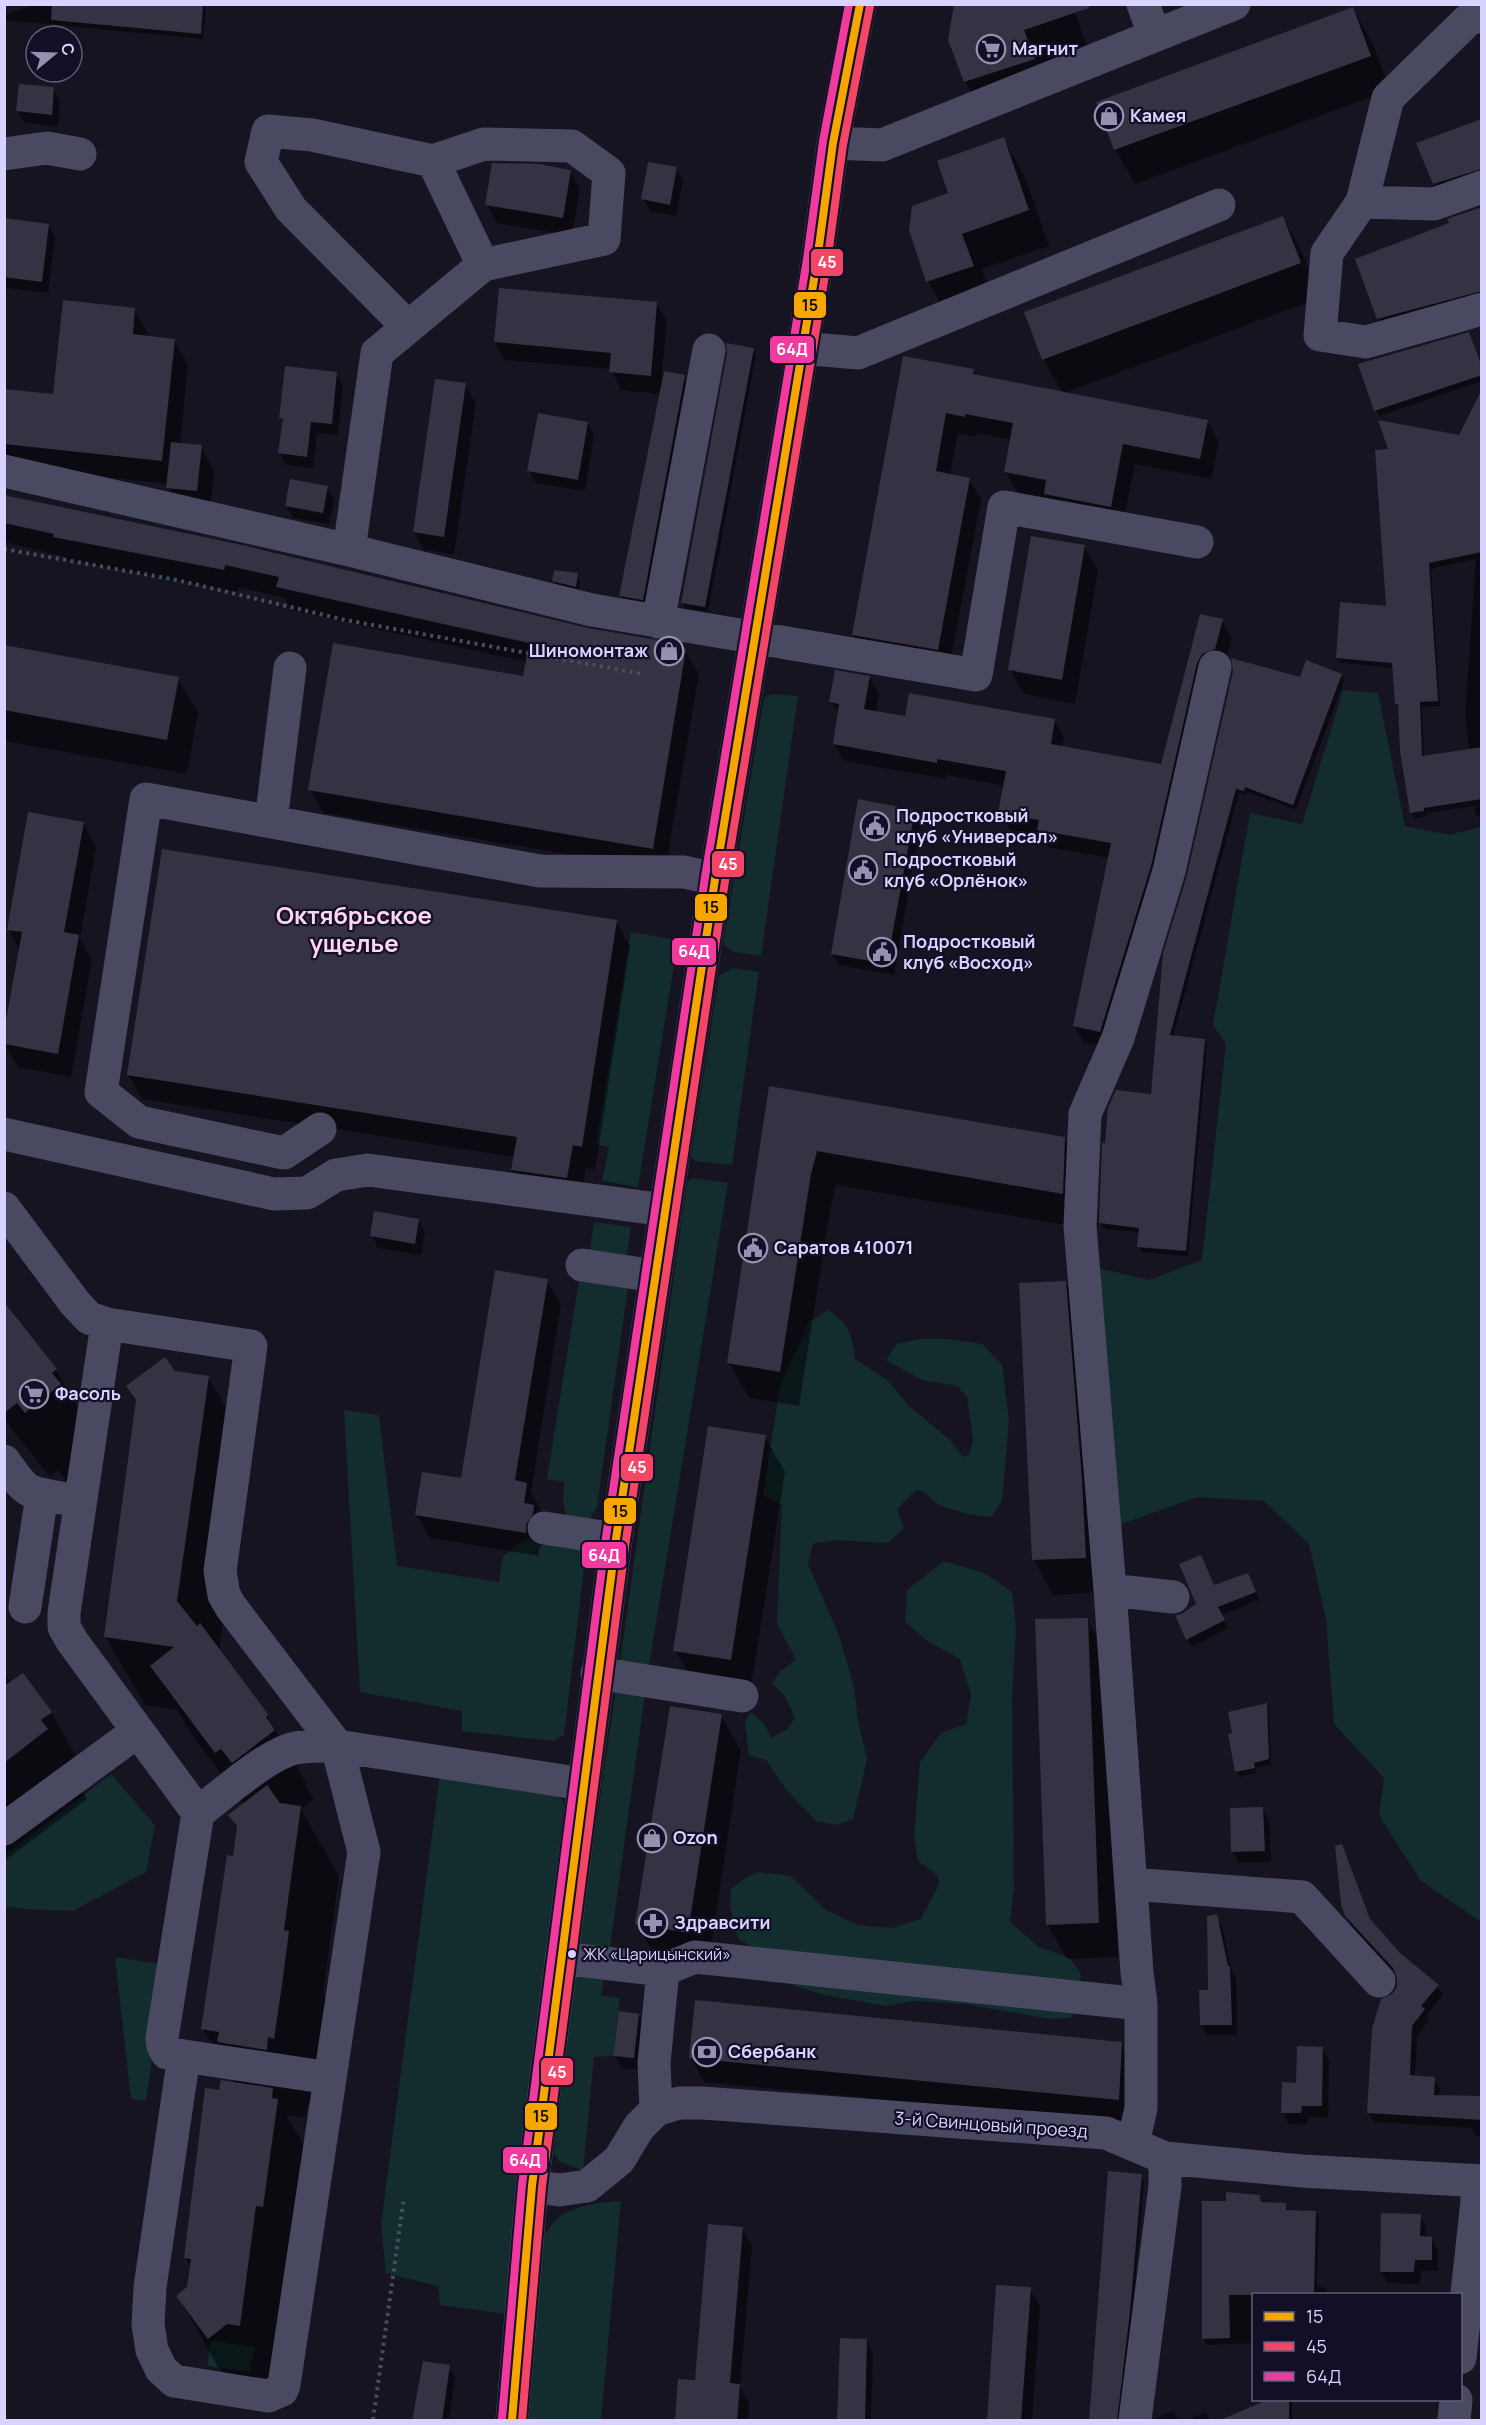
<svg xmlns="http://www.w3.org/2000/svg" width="1486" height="2425" font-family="Manrope,sans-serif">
<rect width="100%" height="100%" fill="#161421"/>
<path fill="#132c2d" d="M1343,690l35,3 27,133 44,9 32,-8v1095l-61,-42 -41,-65 5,-37 -50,-54 -8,-105 -17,-75 -45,-43 -66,-4 -82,29 -26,-260 59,14 53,-20 24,-216 -13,-19 37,-212 52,11z
M772,694l26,2 -37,260 -26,-4 -12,-7 41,-247z
M631,932l47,8 -40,247 -36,-6 7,-34 -13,-3z
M733,968l26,4 -27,193 -37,-4 -4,-4 28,-181z
M693,1178l35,5 -79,483 -29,-3 67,-481z
M594,1222l37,5 -6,40 -37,-6z
M579,1280l49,7 -31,220 -10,17 -20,-5 -4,-18 1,-19 -17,-3z
M828,1310c22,15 24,23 27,49l32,21 22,26 41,34 13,17 6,-2 4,-15 -6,-43 -10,-11 -35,-6 -36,-20 10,-16 24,-5h28l34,5 20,21 7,56 -7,80 -11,16c-18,-2 -35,-5 -51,-12 -9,-4 -11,-12 -23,-16l-20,20 7,19 -16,15 -54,-3 -21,4 -5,20 31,71 15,52 4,34 9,38 -14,60 -17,6 -20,-4 -29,-30 -21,-31 -17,-5 -4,-33 6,-10 12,11 9,15 15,-9 8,-11 -10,-22 -13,-13 9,-12 15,-12 -19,-35 5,-119 -19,-10 17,-109 29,-64z
M344,1410l35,5 18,151 102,16 4,-26 23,-17 54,6 6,7 -22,183 -11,6 -91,-10v-20l-102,-19z
M944,1561l40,12 28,19 4,35 -4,70 2,191 -4,34 29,25 31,11 11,16 -5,35 -5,9 -21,1 -85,-15 -51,-3 -28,5 -61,-11 -31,-9 -31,-33 -25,-14 -8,-34 1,-16 16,-12 12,-5 32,4 35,34 32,15 33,3 30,-9 18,-35 -2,-9 -19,-14 -4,-24 6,-75 21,-29 25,-9 5,-29 -11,-36 -31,-17 -24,-20 2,-32z
M616,1689l29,5 -36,260 -31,-5z
M111,1774l44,51 -9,47 -73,39 -48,-2 -20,-3v-51z
M440,1774l117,18 7,12 -58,510 -66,-9 -2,-19 -52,-13 -5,-48z
M115,1957l51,8 -20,136 -15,-2z
M575,1973l29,3 -3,19 19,3 -7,58 -19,1 -11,114 -24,-10 -5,-8z
M621,2201l-20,219h-72l14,-182c16,-32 45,-34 78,-37z
M211,2341l43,6 -4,25 -43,-6z"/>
<path fill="#0007" fill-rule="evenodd" d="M36,4h167l3,5 -3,30 -199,-19v-5z
M1072,4l16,44 -104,67 -19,-33 -16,-42z
M1353,9l20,35 17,46 -255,94 -20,-35z
M53,89l7,12 -2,25 -33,-3 -7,-12z
M1482,121v53l-44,15 -20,-46z
M1004,139l20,36 25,71 -67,23 11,33 -45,15 -20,-36 22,-87z
M676,168l7,12 -7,36 -26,-5 -7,-12z
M570,171l10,18 -8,47 -75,-13 -10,-18z
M1482,209v88l-101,27 -25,-64 94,-36z
M1283,217l19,35 17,46 -255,95 143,28 12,21 -8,37 -76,-15 -13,63 -65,-12 -10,-17 -30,-6 -12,-20 6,-32 -34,-7 -1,4 -18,-4 -8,42 19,4 12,21 -32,169 -84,-14 -12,-20 52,-278 68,13 4,7 86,16 -20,-34z
M48,225l7,12 -7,56 -42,-5 -2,-3v-48z
M656,303l11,18 -5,51 22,5 3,5 -41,222 -23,-3 -3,-6 41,-201 -40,-4 -10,-21 -106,-9 -10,-18z
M134,310l14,24v3l26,3 14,24 -8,81 21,2 13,24 -4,44 -29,-3 -13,-24v-4l-164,-18v-76l51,6z
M753,349l3,6 -48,257 -23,-4 -3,-6 47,-248z
M1482,368v13l-103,35 -3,-6z
M337,374l6,11 -5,50 -21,-2 -4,35 -27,-3 -6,-12 4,-30 -3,-5z
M465,385l11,18 -22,151 -30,-4 -10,-18z
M1482,392v428l-6,-5 -1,-9 -49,7 1,3 -13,2 -3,-6 -11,-102 -4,-7 -2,-35 -54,-5 -3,-5 51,-50 72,-171zM1476,559l-11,156 4,36 -45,6 -2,-50 18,-1 -9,-137z
M588,424l6,11 -9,56 -49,-8 -7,-12z
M327,488l7,11 -5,25 -36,-6 -6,-12z
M4,496l238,50 345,84 70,12 3,5 25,4 14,23 -34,197 -342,-58 -13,-23 214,-113 3,-15 -236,-52 -6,-12 -47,-11 -1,5 -169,-32 -2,-3 -62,-15z
M1084,546l14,24 -23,134 -51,-10 -14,-24z
M577,575l3,5 -1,11 -22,-5 -3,-5z
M1202,616l20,5 10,17 -8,28 -114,382 -26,-5 -10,-17 35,-168 -61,-11 -6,-12 -32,-5 -10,-17 5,-27 -59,-11v4l-102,-18 -10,-17 5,-28 -8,-14 38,-25 10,17 -3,18 30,6 148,2 10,17 -2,11 100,18z
M4,646l174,33 20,34 -11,61 -183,-33z
M1235,671l65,8 41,-4 3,6 -48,129 -49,-18 -1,3 -7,-2 -66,244 31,3 3,5 -19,211 -46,-4 -3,-5 1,-15 -36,-3 -4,-6 52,-128 37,-219z
M914,811l7,12 -27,152 -55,-10 -7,-11z
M83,823l13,24 -16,92 12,21 -21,117 -53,-10 -14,-22 16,-95 -12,-21z
M616,922l14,24 -35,224 -9,-2 -6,33 -54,-7 -14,-24 2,-13 -372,-58 -14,-24z
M770,1087l294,51 20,35 -2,55 -246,-43 -6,25 -31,196 -50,-8 -20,-35z
M418,1220l7,12 -4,23 -43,-7 -6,-12z
M547,1281l14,23 -30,188 9,16 -1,8 7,22 -7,11v7l-109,-18 -14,-24 46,-34z
M1065,1282l20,35 20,275 -52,3 -19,-35 -13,-276z
M4,1304l52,66 40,68 4,16 -34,27 -8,-11 -8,7 -46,-58z
M174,1373l34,4 40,69 -29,205 48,64 40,69 -2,1 9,14 -13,10 38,67 -16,117 5,8 -14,106 -7,-1 -1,12 -20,-3 26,44 -33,235 -30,12 -32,-41 -39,-69 10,-8 3,-20 -6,-11 50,-173 -32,-55 35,-200 -8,-14 14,-10 -52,-70 -15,-25 -32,-5 -40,-69 32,-233 -9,-16z
M765,1437l20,35 -35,222 -55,-9 -20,-35z
M1252,1583l7,17 -38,15 7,13 -36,19 -5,-8 11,-34 16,-18z
M1087,1619l20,35 11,303 -51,2 -20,-35z
M7,1677l4,6 40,29 39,69 -9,7 6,11 -83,62v-182z
M1266,1704l3,6 2,54 -15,4 1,5 -18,4 -3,-6z
M721,1716l20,34 -33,217 -51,-8 -20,-35z
M1262,1809l7,11 2,42 -32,1 -7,-12z
M1341,1846l31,78 27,30 38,32 6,9 -17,20 3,5 -12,17 -2,40 19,2 6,9 -1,8 43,1v39h-6l-5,-8 -97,-6 -6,-10 25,-116 5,-8v-12l-46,-50 -6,-10z
M1216,1916l6,10 10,46 4,6 1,57h-30l-6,-10 9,-33z
M638,2015l7,12 -5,43 -18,-2 -7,-12z
M1121,2044l14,23 -3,57 -428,-42 -13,-24z
M1322,2048l7,12 -1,58 -20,-1 -1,8 -18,-1 -6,-11 15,-29z
M1141,2176l3,5 -12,137 -13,102h-29z
M1259,2196l4,7 22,2 4,7h26l4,7 -2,68h7l4,7h-74v49l-47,2 -4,-7 24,-136z
M1420,2215l6,12v11h5l7,12v21h-17l-1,13 -32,-1 -7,-11z
M742,2228l10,18 -12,141 9,16 -1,17h-72l20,-38z
M1030,2289l10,17 -8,114h-44z
M867,2340l6,12 -2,68h-32z
M449,2366l6,11 -6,43h-34z
M1263,2400h29v20h-44l15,-17z
M1173,2411l6,9h-24v-1z
M1205,2412l5,8h-23z"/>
<path fill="#343243" d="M52,4h151l-2,30 -150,-14z
M954,4h134l1,4 -65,22 11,29 -71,23 -16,-42z
M1353,7l18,49 -257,94 -18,-48z
M19,84l35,3 -2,28 -36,-4z
M1482,119v50l-49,15 -17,-41z
M1004,137l25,73 -67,24 12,32 -48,16 -17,-52 3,-24 36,-13 -11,-32z
M648,162l29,5 -7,38 -29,-6z
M492,163l47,1 32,6 -8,48 -78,-13z
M1482,207v84l-105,28 -22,-60 94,-36 -2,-4z
M1283,216l18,47 -259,97 -18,-48z
M4,218l45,6 -7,58 -38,-5z
M499,288l158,14 -6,74 -42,-4 2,-19 -117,-11z
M63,300l72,8 -2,26 42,5 -13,122 -158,-17v-55l49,5z
M1469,332l13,35v8l-108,36 -16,-47z
M726,343l28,5 -49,259 -24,-4 46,-250z
M903,356l71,13 -1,5 235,46 -8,39 -77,-15 -12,63 -67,-13 2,-14 -42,-8 9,-49 -48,-9v3l-19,-4 -10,58 34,7 -32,172 -86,-15z
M285,366l52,6 -5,52 -21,-2 -4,35 -29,-4 5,-34 -4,-1z
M664,371l21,4 -42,225 -24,-4z
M435,379l31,4 -22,154 -31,-5z
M1482,389v163l-53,11 9,138 -18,1 2,54 60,-9v52l-58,9v3l-14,2 -10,-62 -2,-47h-3l-3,-41 -56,-5 4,-56 46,4 -11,-156 13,-1 -10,-29 81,15z
M538,413l50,9 -10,58 -51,-9z
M171,442l31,3 -5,46 -31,-3z
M290,479l38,7 -5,27 -38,-7z
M4,495l238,50 346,83 70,12 -1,5 29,4 -33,200 -345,-59 25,-147 190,33 6,-33 -253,-56 3,-10 -54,-12 -1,5 -171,-33 1,-3 -50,-11z
M1031,536l54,9 -23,135 -54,-10z
M554,570l24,3 -2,14 -24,-6z
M1200,614l23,5 -8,30 -13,5 -5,9 -46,203 -51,166 -27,-6 38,-183 -74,-13 2,-10 -41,-7 8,-42 -69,-12v4l-104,-19 6,-40 -10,-2 6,-32 35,6 -6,33 41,7 4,-23 146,26 -4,25 110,20z
M4,645l175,32 -12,63 -163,-30z
M1231,658l69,19 6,-17 36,14 -49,131 -48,-18 -1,4 -8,-2 -66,246 35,4 -19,212 -49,-4 2,-19 -40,-5 3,-80h3l3,-36 8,-17 35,4 12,-141 24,-78 46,-204z
M858,799l57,11 -28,154 -56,-10z
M28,812l56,10 -20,110 15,3 -21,119 -54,-10v-13l18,-99 -15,-2z
M162,849l455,71 -35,227 -9,-2 -6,33 -56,-8 6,-33 -390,-62z
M769,1086l296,51 -2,57 -246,-43 -6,23 -31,198 -53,-9z
M374,1211l45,8 -4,25 -45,-8z
M495,1270l53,9 -33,201 12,3 -3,20 10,2 -1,9 -7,11v8l-111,-18 7,-43 39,6z
M1066,1281l16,198 4,79 -54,2 -13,-277z
M4,1302l53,67 -5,4 9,11 -36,29 -8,-10 -13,10z
M165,1357l10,14 34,5 -32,225 20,25 3,-3 68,91 -2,3 9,13 -43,33 -11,-14 -6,4 -65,-87 24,-19 -70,-10 32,-237 -10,-14z
M708,1426l58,9 -35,225 -58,-9z
M1201,1555l13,30 34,-12 8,19 -38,15 7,13 -39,20 -11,-25 6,-1 15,-10 -17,-40z
M1088,1618l11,305 -53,2 -11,-306z
M23,1673l29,39 -11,8 7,9 -44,34v-77z
M1267,1703l2,56 -15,4 1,5 -20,4 -7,-38 4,-1 -4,-21z
M670,1706l52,8 -34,219 -53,-9z
M267,1785l13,18 21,3 -17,124 5,1 -7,54 -8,54 -6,-2 -1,13 -50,-8 2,-10 -18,-3 26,-174 6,1 4,-30 -9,-11z
M1263,1807l2,44 -34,1 -1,-44z
M1342,1844l28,75 30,34 39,32 -18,21 4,3 -13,17 -2,49 25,2 -1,18 48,1v24l-115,-7 5,-84 9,-30 11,-5 5,-7v-9l-4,-10 -48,-52 -4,-12 -6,-58z
M1217,1914l11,52h2l2,59h-32l-1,-35h9l-1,-74z
M695,2000l427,42 -3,58 -430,-42z
M619,2011l20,3 -5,44 -21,-2z
M1297,2046l26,1 -1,59h-20l-1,7h-20l1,-31 14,1z
M221,2080l52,8 -1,10 6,1 -15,108 -7,-1 -16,120 -13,-2 -19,15 -32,-43 11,-9 4,-28 -7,-1 21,-170 14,2z
M1108,2171l34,3 -12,138 -13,109h-28z
M1226,2192l34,3 1,7 25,1v7l30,1 -2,84h-85l1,43 -28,1v-138h24z
M1381,2213l40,1 -1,22 12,1v23h-17l-1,12h-34z
M708,2224l35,3 -13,156 10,1 -3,37h-62l3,-42 17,1z
M996,2285l35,2 -10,134h-34z
M840,2338l27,1 -2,82h-28z
M423,2361l27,4 -8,56h-30z
M1267,2400h22v21h-71z"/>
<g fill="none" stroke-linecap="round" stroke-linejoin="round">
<path stroke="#44505f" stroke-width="4" stroke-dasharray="3 4.5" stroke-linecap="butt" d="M4,549l173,31 168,40 298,54
M373,2420l31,-223"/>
<path stroke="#4a4962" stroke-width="33" d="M1143,4l11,31
M1482,15l-14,5 -80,78 -26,104 -35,51 -7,82 46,7 116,-33
M833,143l49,2 352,-141
M4,154l43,-6 33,6
M433,161l50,104
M1362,202l72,2 48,-17
M801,348l57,5 361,-148
M4,471l345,79 243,60 384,65 28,-168 193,35
M349,550l28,-197 106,-88 121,-26 5,-66 -37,-27 -88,-2 -51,17 -121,-26 -44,-4 -7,31 30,47 117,118
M658,622l51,-272
M271,821l19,-153
M320,1129l-36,24 -145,-31 -38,-30 45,-293 394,72 144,1 31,7
M4,1134l270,60 33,-1 29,-18 32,-5 297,40
M4,1208l71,95 14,15 18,6 144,22 -31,225 4,24 7,12 106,139 27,106 -80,533 -2,5 -14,6 -94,-15 -13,-12 -9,-19 -4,-25 2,-38 34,-231 -17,-3 -4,-7 -1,-8 36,-225
M582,1265l73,11
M107,1324l-43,289v14l8,14 126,172c25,-19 68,-58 97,-65 14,-3 28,-2 42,-2l246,38
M4,1461c23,31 19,31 57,37
M544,1528l72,11
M1110,1590l63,7
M25,1607l17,-112
M597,1673l145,23
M4,1829l134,-98
M1131,1884l171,13 77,84
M561,1958l102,12 32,-13 446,47
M184,2056l146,22
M656,2110l-2,-47 9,-93
M1133,2144l8,-36v-104l-4,-32 -27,-382 -30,-364 5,-112 33,-76 51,-167 46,-204
M532,2186l27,4 28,-4 32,-26 20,-33 17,-17 23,-7h24l403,30 59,25 137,13 180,10
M1460,2358l17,-157 -1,-19
M512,2420l20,-234 84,-647 99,-660 102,-618 16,-118 27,-139
M1135,2420l30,-234v-28
M1454,2420l2,-20"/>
<g stroke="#130f26" stroke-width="12">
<path id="bus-1" d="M512,2420l20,-234 84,-647 99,-660 102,-618 16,-118 27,-139"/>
</g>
<g stroke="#130f26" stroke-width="12">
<path id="bus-2" d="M522,2420l20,-233 84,-647 99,-659 102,-618 16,-118 27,-139"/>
</g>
<g stroke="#130f26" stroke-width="12">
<path id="bus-3" d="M502,2419l20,-234 84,-648 99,-660 102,-618 16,-118 26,-137"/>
</g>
<use href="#bus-1" stroke="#f7a600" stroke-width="8"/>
<use href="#bus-2" stroke="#f34667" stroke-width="8"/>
<use href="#bus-3" stroke="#f13a9d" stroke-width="8"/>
</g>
<defs>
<g id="supermarket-ring" transform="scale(1.5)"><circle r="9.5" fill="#130f26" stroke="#9591b1" stroke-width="1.5"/><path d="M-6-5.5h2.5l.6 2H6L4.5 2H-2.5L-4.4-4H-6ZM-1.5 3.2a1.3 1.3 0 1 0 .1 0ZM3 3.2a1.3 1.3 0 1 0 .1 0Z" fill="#9591b1"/></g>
<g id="shop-ring" transform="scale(1.5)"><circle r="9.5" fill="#130f26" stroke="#9591b1" stroke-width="1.5"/><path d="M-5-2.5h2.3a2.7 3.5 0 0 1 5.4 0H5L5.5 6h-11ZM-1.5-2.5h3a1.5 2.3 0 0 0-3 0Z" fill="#9591b1"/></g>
<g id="civic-ring" transform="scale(1.5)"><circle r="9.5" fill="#130f26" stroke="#9591b1" stroke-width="1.5"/><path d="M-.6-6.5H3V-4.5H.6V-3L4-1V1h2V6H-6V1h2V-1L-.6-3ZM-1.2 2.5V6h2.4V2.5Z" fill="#9591b1"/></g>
<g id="pharmacy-ring" transform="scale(1.5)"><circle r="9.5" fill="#130f26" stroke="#9591b1" stroke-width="1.5"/><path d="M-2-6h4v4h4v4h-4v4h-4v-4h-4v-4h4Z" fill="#9591b1"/></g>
<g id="bank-ring" transform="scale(1.5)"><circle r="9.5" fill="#130f26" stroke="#9591b1" stroke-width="1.5"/><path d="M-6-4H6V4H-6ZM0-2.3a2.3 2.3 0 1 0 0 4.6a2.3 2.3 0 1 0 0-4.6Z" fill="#9591b1"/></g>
</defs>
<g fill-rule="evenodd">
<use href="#supermarket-ring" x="991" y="49"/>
<use href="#shop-ring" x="1109" y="116"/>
<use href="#shop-ring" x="669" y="651"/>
<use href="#civic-ring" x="875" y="826"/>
<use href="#civic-ring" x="863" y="870"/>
<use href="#civic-ring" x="882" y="952"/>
<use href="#civic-ring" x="753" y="1248"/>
<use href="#supermarket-ring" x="34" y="1394"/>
<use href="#shop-ring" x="652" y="1838"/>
<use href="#pharmacy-ring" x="653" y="1923"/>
<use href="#bank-ring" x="707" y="2052"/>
</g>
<circle fill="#d9d4ff" stroke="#130f26" stroke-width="2" cx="572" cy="1954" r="5"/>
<g text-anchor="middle" stroke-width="4.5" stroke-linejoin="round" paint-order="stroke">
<g font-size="16" fill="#d9d4ff" stroke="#130f26" text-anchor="start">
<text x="583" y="1960">ЖК «Царицынский»</text>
</g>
<g font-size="18" font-weight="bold" fill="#d9d4ff" stroke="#130f26" text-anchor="start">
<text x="1012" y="55">Магнит</text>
<text x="1130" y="122">Камея</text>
<text x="648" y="657" text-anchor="end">Шиномонтаж</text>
<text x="896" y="822">Подростковый<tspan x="896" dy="21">клуб «Универсал»</tspan></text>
<text x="884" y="866">Подростковый<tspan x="884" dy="21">клуб «Орлёнок»</tspan></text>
<text x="903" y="948">Подростковый<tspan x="903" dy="21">клуб «Восход»</tspan></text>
<text x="774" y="1254">Саратов 410071</text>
<text x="55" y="1400">Фасоль</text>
<text x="673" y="1844">Ozon</text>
<text x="674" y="1929">Здравсити</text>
<text x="728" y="2058">Сбербанк</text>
</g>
<g font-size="18" fill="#d9d4ff" stroke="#130f26">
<text transform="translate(991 2125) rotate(4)" y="6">3-й Свинцовый проезд</text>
</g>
<g font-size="24" font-weight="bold" fill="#ffd6f0" stroke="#130f26">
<text x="354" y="924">Октябрьское<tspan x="354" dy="28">ущелье</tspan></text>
</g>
</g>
<g stroke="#130f26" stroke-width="2">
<rect x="810" y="248" width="34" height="29" rx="6" fill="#f34667"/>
<rect x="793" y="291" width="34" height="28" rx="6" fill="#f7a600"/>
<rect x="769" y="335" width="46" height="29" rx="6" fill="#f13a9d"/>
<rect x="711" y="850" width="34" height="28" rx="6" fill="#f34667"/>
<rect x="694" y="893" width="34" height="29" rx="6" fill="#f7a600"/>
<rect x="671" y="937" width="46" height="29" rx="6" fill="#f13a9d"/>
<rect x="620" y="1453" width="34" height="29" rx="6" fill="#f34667"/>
<rect x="603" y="1497" width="34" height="28" rx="6" fill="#f7a600"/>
<rect x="581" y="1541" width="46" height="28" rx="6" fill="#f13a9d"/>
<rect x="540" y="2057" width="34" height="29" rx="6" fill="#f34667"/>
<rect x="524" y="2102" width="34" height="29" rx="6" fill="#f7a600"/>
<rect x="502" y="2146" width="46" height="28" rx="6" fill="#f13a9d"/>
</g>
<g font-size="16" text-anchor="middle" font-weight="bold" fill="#fff">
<text x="827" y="268">45</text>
<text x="792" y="355">64Д</text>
<text x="728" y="870">45</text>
<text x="694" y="957">64Д</text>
<text x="637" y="1473">45</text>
<text x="604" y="1561">64Д</text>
<text x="557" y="2078">45</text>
<text x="525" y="2166">64Д</text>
</g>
<g font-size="16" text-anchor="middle" font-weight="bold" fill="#111">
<text x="810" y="311">15</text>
<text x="711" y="913">15</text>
<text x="620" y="1517">15</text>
<text x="541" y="2122">15</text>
</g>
<rect width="1486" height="2425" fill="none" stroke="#d9d4ff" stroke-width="12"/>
<rect x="1252" y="2293" width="210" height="108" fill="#130f26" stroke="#625e7d" stroke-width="1.5"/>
<rect x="1264" y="2312" width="30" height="9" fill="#f7a600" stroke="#625e7d" stroke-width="1.5"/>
<text x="1306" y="2323" font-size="18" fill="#d9d4ff">15</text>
<rect x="1264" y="2342" width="30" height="9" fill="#f34667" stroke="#625e7d" stroke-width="1.5"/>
<text x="1306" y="2353" font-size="18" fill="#d9d4ff">45</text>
<rect x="1264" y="2372" width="30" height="9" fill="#f13a9d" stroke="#625e7d" stroke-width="1.5"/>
<text x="1306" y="2383" font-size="18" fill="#d9d4ff">64Д</text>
<g transform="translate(54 54) rotate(71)"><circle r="28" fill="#130f26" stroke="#625e7d" stroke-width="1.5"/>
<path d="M0-4.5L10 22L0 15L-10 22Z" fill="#9591b1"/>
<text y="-9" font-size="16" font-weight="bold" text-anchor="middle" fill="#d9d4ff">С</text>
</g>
</svg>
